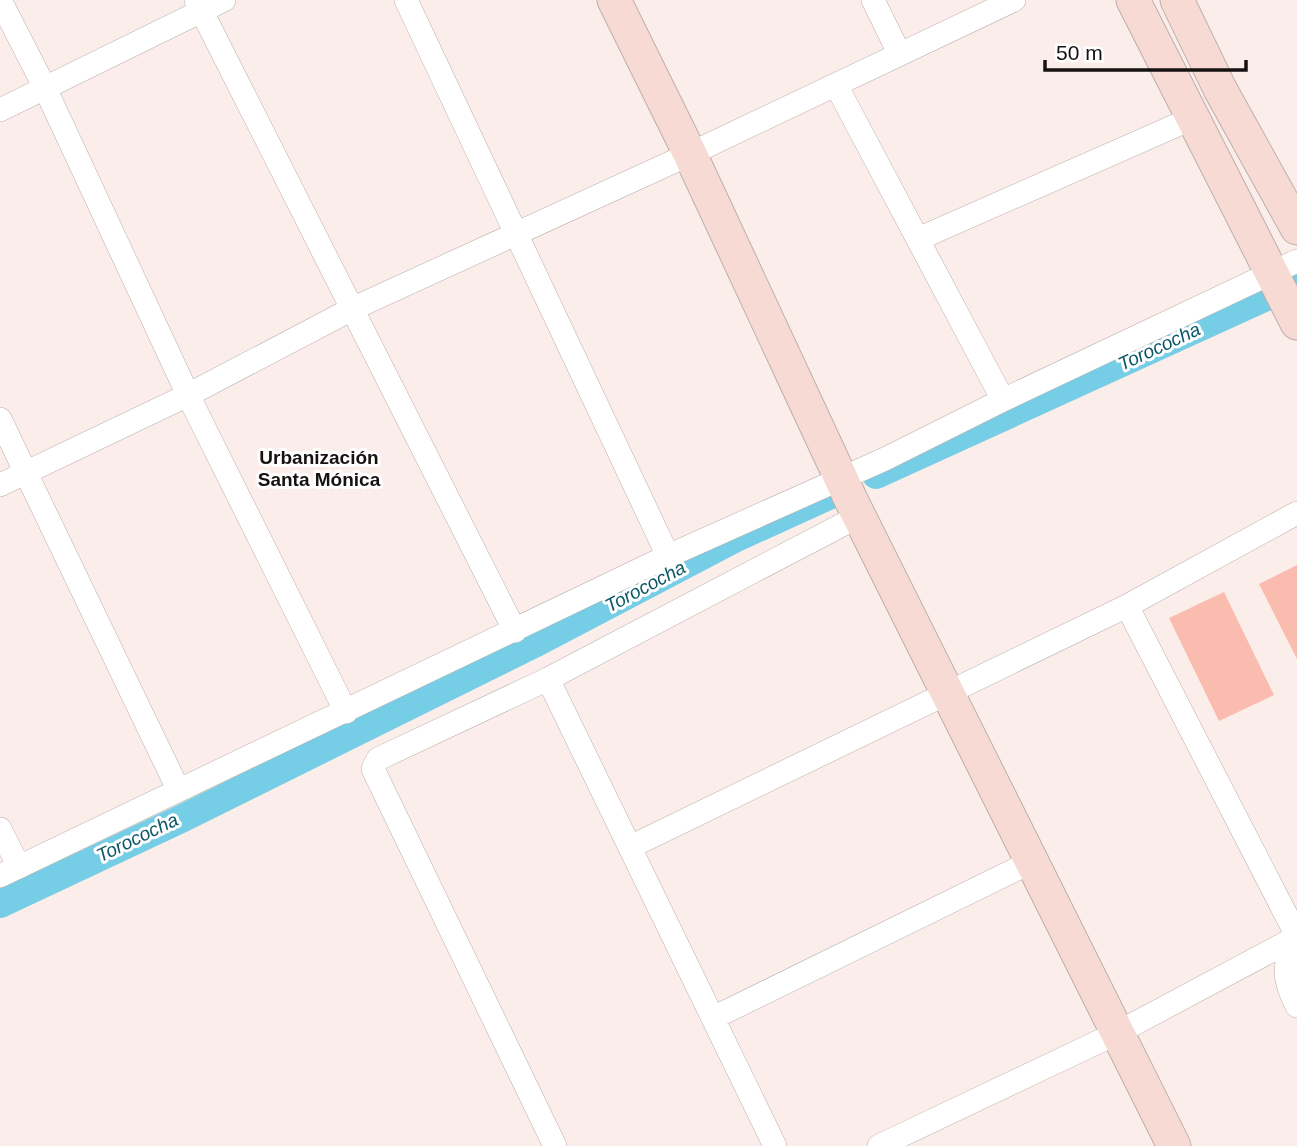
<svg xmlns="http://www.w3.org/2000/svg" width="1297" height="1146" font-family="Helvetica,sans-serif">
<rect width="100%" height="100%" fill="#faedea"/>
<path fill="#f9bcae" d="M1297,565v94l-38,-75z
M1224,592l50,103 -55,26 -50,-103z"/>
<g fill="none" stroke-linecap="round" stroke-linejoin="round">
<path stroke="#76cde6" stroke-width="28" d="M876,475l421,-192
M0,904l183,-86 351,-174 200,-105 99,-45"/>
<g stroke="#bcafac" stroke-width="24">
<path id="street" d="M0,0l45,88 143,307 158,317
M196,0l319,631
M406,0l262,556
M873,0l26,53
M836,85l167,315
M0,110l224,-110
M918,239l275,-121
M0,419l178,370
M0,485l188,-90 164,-86 338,-155 324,-154
M1127,606l170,330
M548,679l227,467
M0,829l19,38
M630,847l497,-241 170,-93
M0,876l668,-320 217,-97 118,-59 294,-139
M1297,937c-15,28 -14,41 0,69
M713,1018l318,-156
M555,1146l-182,-377 5,-10 170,-80 311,-163
M879,1146l238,-113 180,-96"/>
</g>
<g stroke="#bcafac" stroke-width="35">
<path id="secondary" d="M614,0l76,154 161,346 323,646
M1133,0l164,323
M1177,0l43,89 77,139"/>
</g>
<use href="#street" stroke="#fff" stroke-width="23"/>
<use href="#secondary" stroke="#f7dad4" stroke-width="33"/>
</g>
<g text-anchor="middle" stroke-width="6" stroke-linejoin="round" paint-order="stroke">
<g font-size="19" font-style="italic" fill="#0b5768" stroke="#fefefe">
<text transform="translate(1159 346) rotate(-25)" y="7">Torococha</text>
<text transform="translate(645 586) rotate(-28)" y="7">Torococha</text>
<text transform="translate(137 837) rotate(-26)" y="7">Torococha</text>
</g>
<g font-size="19" font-weight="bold" fill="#161211" stroke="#fefefe">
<text x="319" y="464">Urbanización<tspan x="319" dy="22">Santa Mónica</tspan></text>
</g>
</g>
<path d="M1045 60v10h201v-10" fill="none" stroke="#161211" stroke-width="3.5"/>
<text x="1056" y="60" font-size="21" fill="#161211" stroke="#fefefe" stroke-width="5" paint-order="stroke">50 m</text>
</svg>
